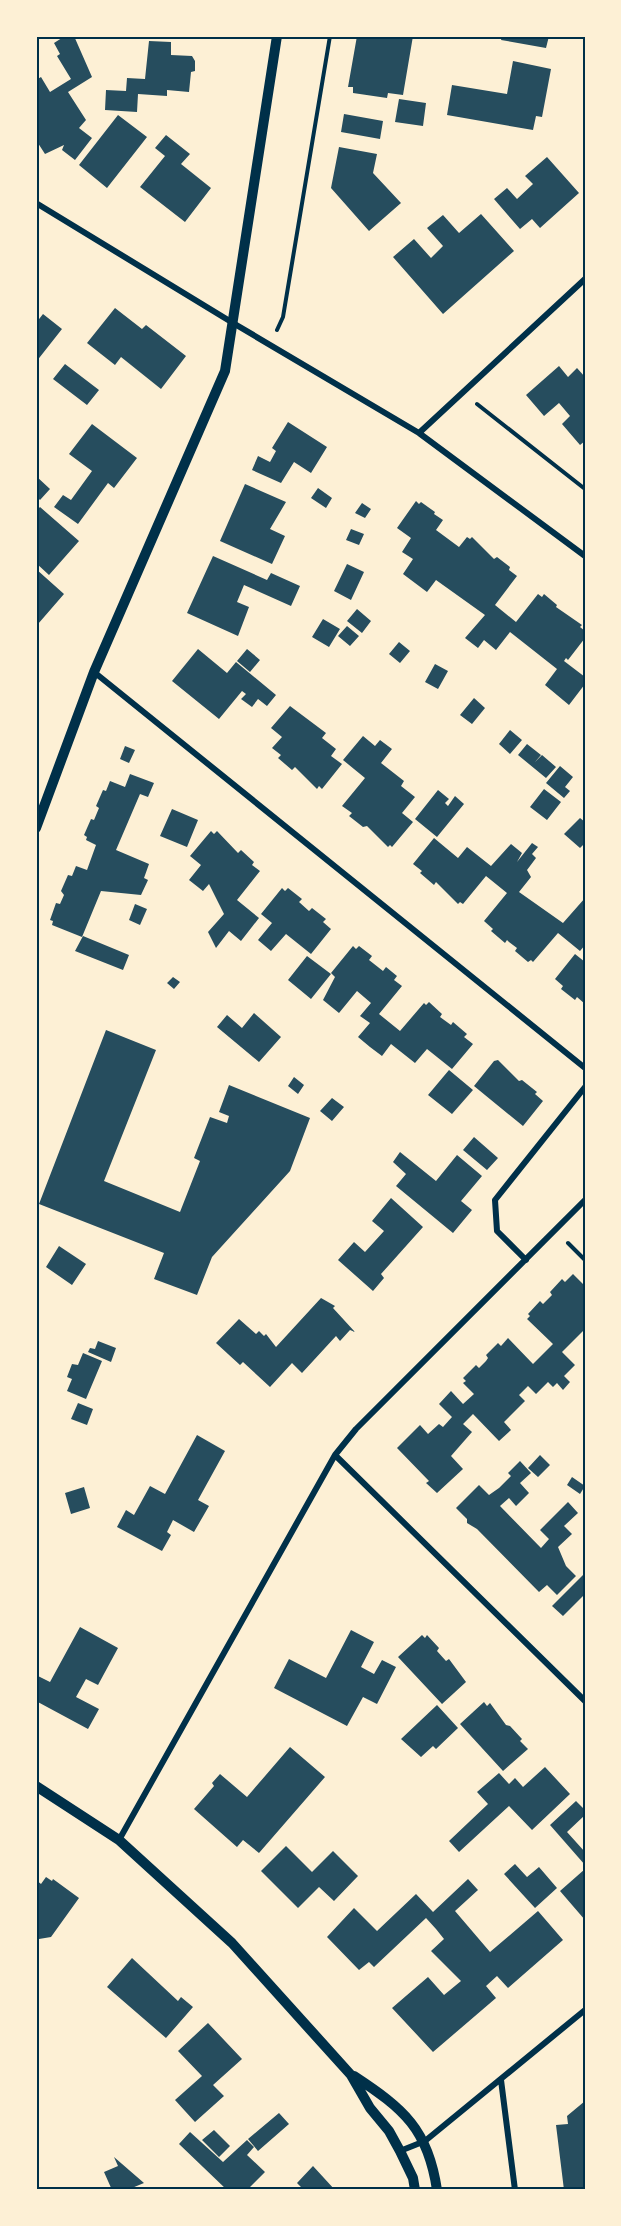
<svg xmlns="http://www.w3.org/2000/svg" width="621" height="2226" font-family="'Crimson Pro',serif">
<rect width="100%" height="100%" fill="#fdf0d5"/>
<path fill="#264d5e" d="M65,36h9l18,41 -24,15 18,28 -7,8 13,10 -17,22 -13,-10 2,-5 -19,9 -9,-14v-60l5,-3 9,15 21,-13 -14,-23 3,-2 -6,-11z
M357,36h56l-10,59 -15,-2 -1,5 -34,-5v-6h-5z
M502,36h47l-3,12 -45,-8z
M149,41l22,1v13l21,1 3,5v10l-4,1 -2,20 -22,-2v6l-29,-2 -1,18 -32,-2 1,-20 20,1 1,-13 18,1z
M513,61l38,8 -9,48 -6,-1 -3,14 -86,-15 5,-30 55,9z
M399,99l27,4 -3,23 -28,-4z
M344,114l39,7 -3,18 -39,-7z
M118,115l29,22 -40,51 -28,-23z
M166,135l24,19 -9,10 30,24 -26,34 -45,-35 25,-31 -10,-8z
M339,147l38,7 -4,19 28,30 -32,28 -38,-43z
M547,157l32,36 -39,35 -8,-9 -12,10 -26,-30 13,-11 10,11 16,-15 -8,-8z
M481,214l33,37 -71,63 -50,-57 21,-18 17,19 12,-12 -16,-18 16,-13 16,18z
M115,308l27,21 4,-4 40,31 -25,33 -40,-32 -6,8 -28,-22z
M43,314l19,15 -26,33v-39z
M65,364l34,26 -12,15 -34,-26z
M559,366l9,11 9,-9 8,9v64l-5,4 -18,-21 8,-8 -11,-13 -15,13 -18,-21z
M288,422l39,25 -16,26 -17,-11 -13,21 -29,-13 6,-14 12,6 6,-11 -4,-3z
M92,424l45,34 -23,30 -6,-5 -30,41 -24,-17 9,-12 8,5 21,-29 -23,-17z
M36,476l14,13 -10,11 -4,-4z
M245,484l41,18 -16,27 15,7 -13,28 -52,-23z
M318,488l14,10 -6,10 -15,-10z
M416,501l3,3 2,-2 14,10 -1,2 9,6 -7,10 23,17 8,-10 3,2 2,-2 22,22 3,-2 13,10 -1,3 8,6 -22,29 21,17 22,-28 4,3 2,-3 13,11 -1,2 26,18 -2,2 5,4v7l-17,22 -2,-2 -2,3 21,16v7l-16,21 -24,-20 12,-16 -47,-37 -14,18 -12,-10 -6,8 -13,-10 20,-23 -49,-35 -9,12 -24,-18 10,-15 -11,-7 9,-14 -14,-10z
M362,503l9,6 -6,9 -10,-5z
M40,507l39,34 -30,34 -13,-12v-52z
M351,529l13,5 -5,11 -13,-5z
M213,556l54,24 4,-7 29,13 -9,20 -47,-21 -7,17 12,5 -11,29 -51,-23z
M347,564l17,8 -13,28 -17,-9z
M36,569l28,25 -26,30 -2,-1z
M357,609l14,12 -9,12 -15,-12z
M323,619l17,10 -11,18 -17,-10z
M347,626l12,10 -9,10 -12,-10z
M399,642l11,9 -10,12 -11,-9z
M198,649l29,24 9,-11 40,33 -9,11 -9,-7 -6,8 -11,-8 5,-5 -4,-3 -23,28 -47,-38z
M247,649l13,11 -10,12 -13,-11z
M435,664l13,7 -10,18 -13,-7z
M474,698l11,10 -13,16 -12,-9z
M290,706l36,27 -4,5 14,11 -5,7 11,8 -20,25 -3,-3 -2,3 -22,-22 -3,3 -14,-12 3,-3 -9,-7 10,-11 -11,-9z
M510,730l12,10 -12,14 -11,-10z
M363,736l12,10 5,-6 12,9 -11,14 23,18 -3,5 14,11 -13,16 11,9 -21,25 -2,-2 -2,2 -21,-21 -4,1 -14,-11 3,-3 -10,-7 23,-28 -22,-18z
M527,744l14,11 -6,7 7,-7 14,12 -10,11 -28,-23z
M125,746l10,4 -6,13 -9,-4z
M560,766l13,11 -8,10 5,4 -6,7 -18,-15z
M130,774l24,9 -6,14 -8,-3 -24,56 33,14 -5,14 4,2 -7,15 -40,-4 -19,46 -30,-12 1,-4 -3,-1 6,-17 4,1 4,-9 -3,-4 7,-16 4,1 4,-10 11,4 9,-25 -10,-5 1,-3 -3,-2 7,-16 3,1 5,-12 -3,-2 7,-16 3,1 4,-10 15,6z
M544,789l17,13 -14,18 -17,-13z
M438,790l11,9 -4,4 3,3 7,-10 9,8 -27,33 -22,-18z
M172,809l26,11 -11,27 -27,-11z
M580,818l5,4v21l-5,5 -16,-14z
M211,831l3,3 3,-3 21,22 3,-3 13,12 -2,3 8,6 -23,29 22,18 -18,23 -12,-10 -13,17 -8,-16 16,-18 -15,-30 -6,7 -14,-11 12,-15 -11,-9z
M434,838l24,20 9,-11 24,19 20,-22 11,9 -5,9 15,-19 6,4 -6,7 4,4 -9,12 4,7 -12,15 44,31 22,-25v47l-5,6 -22,-18 -25,29 -2,-2 -3,2 -13,-11 2,-3 -8,-6 -2,-2 -2,3 -14,-12 2,-2 -9,-8 23,-28 -21,-17 -23,28 -3,-2 -2,2 -22,-22 -2,3 -14,-12 2,-2 -9,-7z
M282,888l3,3 3,-3 14,11 -3,3 10,9 3,-3 14,11 -3,3 8,7 -20,25 -25,-20 -15,17 -13,-11 14,-17 -11,-9z
M135,904l12,5 -7,16 -11,-5z
M83,936l46,19 -6,15 -48,-19z
M353,946l3,3 3,-3 13,10 -3,4 14,11 3,-4 11,9 -3,4 8,6 -23,28 21,17 24,-28 2,2 3,-3 13,12 -2,3 11,8 2,-3 14,12 -3,3 9,7 -21,25 -25,-20 -12,14 -24,-19 -9,12 -12,-9 -12,-10 12,-14 -10,-7 11,-13 -14,-12 -18,22 -16,-13 12,-23 -4,-4z
M575,954l10,8v42l-8,-7 -2,3 -14,-11 2,-3 -8,-7z
M307,956l24,18 -20,25 -23,-19z
M173,977l7,5 -6,7 -7,-6z
M254,1013l27,24 -22,25 -42,-35 10,-12 15,13z
M106,1030l50,20 -52,131 76,31 20,-51 -6,-3 16,-41 17,6 2,-7 -10,-4 10,-27 81,33 -20,53 -78,86 -15,38 -43,-16 10,-26 -125,-49z
M498,1060l21,21 3,-1 15,12 -2,2 8,7 -20,25 -49,-40 20,-25z
M449,1070l24,20 -21,24 -24,-19z
M294,1077l10,8 -6,9 -10,-8z
M332,1098l12,9 -12,14 -12,-10z
M474,1137l24,21 -11,12 -24,-20z
M400,1152l36,29 21,-26 25,21 -21,25 11,9 -19,23 -57,-47 10,-12 -13,-12z
M391,1198l32,29 -42,47 3,4 -11,13 -35,-31 16,-18 11,10 19,-21 -12,-10z
M59,1246l27,18 -14,21 -26,-18z
M573,1274l12,12v43l-23,23 13,13 -11,11 6,6 -7,8 -6,-7 -4,4 -5,-5 -12,12 -8,-8 -9,9 6,6 -21,21 7,8 -12,11 -26,-27 -10,10 9,8 -21,24 12,13 -26,24 -11,-10 3,-2 -32,-33 23,-23 8,9 11,-10 4,3 9,-10 -13,-13 12,-13 12,13 11,-10 -11,-11 3,-2 -3,-3 13,-13 3,3 7,-7 2,-3 -2,-3 12,-12 3,3 7,-8 25,26 20,-20 -26,-25 3,-3 -2,-2 12,-13 3,3 9,-9 -2,-3 12,-13 3,3z
M321,1298l14,8 -2,2 22,24 -5,-2 -10,11 -4,-5 -34,37 -10,-10 -22,24 -27,-25 -3,3 -24,-22 23,-24 17,15 3,-3 5,5 2,-2 10,13z
M98,1341l18,7 -5,14 -23,-10 2,-4 5,1z
M83,1353l19,8 -16,38 -19,-8 5,-12 -5,-2 5,-13 6,1z
M78,1403l15,6 -6,16 -16,-6z
M197,1435l28,16 -27,49 11,6 -15,26 -21,-12 -6,12 4,3 -9,16 -45,-24 9,-17 8,5 16,-29 15,8z
M540,1455l10,10 -12,12 -10,-9z
M520,1461l11,12 -11,10 9,10 -13,13 -7,-8 -9,8 41,42 8,-9 -9,-9 28,-28 10,11 -14,13 8,8 -14,13 8,19 10,10 -19,19 -10,-10 -8,7 -62,-63 -10,-6v-4l-11,-11 23,-23 10,10 10,-7 12,-12 -3,-3z
M572,1477l13,9 -5,8 -13,-9z
M84,1487l6,21 -19,6 -6,-21z
M583,1575l2,19 -22,22 -11,-10z
M80,1627l38,21 -20,37 -12,-6 -10,18 23,12 -11,20 -52,-28v-26l14,7z
M351,1630l23,12 -13,25 13,7 8,-14 14,7 -19,37 -14,-7 -16,29 -73,-38 15,-29 37,19z
M422,1635l3,3 2,-3 12,13 -2,3 9,10 3,-2 17,23 -24,22 -44,-47z
M484,1702l3,4 3,-3 16,22 4,1 12,13 -2,2 8,8 -25,22 -43,-47z
M437,1705l21,23 -22,21 -3,-3 -12,11 -20,-18z
M290,1747l35,30 -66,76 -16,-13 -6,7 -43,-38 20,-23 -2,-3 8,-9 27,23z
M545,1767l25,27 -38,36 -23,-24 -50,46 -10,-11 39,-37 -11,-12 22,-19 10,11 6,-6 8,9z
M576,1801l9,9v5l-18,17 18,20v13l-35,-40z
M286,1846l26,26 21,-21 25,25 -24,25 -15,-14 -21,21 -37,-37z
M515,1864l12,13 12,-10 18,21 -22,20 -31,-34z
M585,1869v51l-25,-29z
M46,1877l6,4 1,-2 26,19 -28,39 -12,2 -3,-3v-56l5,4z
M468,1879l10,11 -23,21 35,41 48,-41 25,29 -55,48 -11,-12 -11,10 10,12 -63,54 -41,-44 36,-31 16,18 17,-14 -30,-30 13,-12 -8,-10 -10,-11 -52,49 -5,-5 -10,8 -32,-33 27,-29 23,23 39,-37 17,18z
M132,1958l46,43 3,-4 12,10 -27,31 -59,-51z
M208,2023l34,36 -29,26 11,11 -29,26 -20,-22 27,-24 -24,-25z
M585,2101v89h-21l-8,-65 12,-1 -1,-8z
M279,2113l10,11 -31,27 -10,-12z
M214,2130l16,16 -11,11 -17,-17z
M190,2132l33,30 24,-22 7,7 -7,8 18,17 -18,18h-20l-48,-46z
M114,2157l30,26 -17,7h-15l-8,-18 14,-6z
M313,2166l22,24h-31l-7,-7z"/>
<g fill="none" stroke-linecap="round" stroke-linejoin="round">
<path stroke="#003049" stroke-width="4" d="M277,330l6,-13 47,-281
M477,404l108,85
M568,1243l17,17"/>
<path stroke="#003049" stroke-width="6" d="M36,203l197,120 186,110 166,123
M419,433l166,-154
M94,672l491,396
M526,1260l-29,-29 -2,-31 90,-113
M335,1455l250,246
M119,1840l216,-385 21,-26 229,-229
M501,2080l14,110
M400,2151l25,-10 160,-131"/>
<path stroke="#003049" stroke-width="10" d="M36,828l58,-156 131,-301 52,-335
M36,1786l83,54 113,103 119,132 19,33 19,23 11,20 13,27 2,12
M354,2076c50,33 74,53 83,114"/>
</g>
<rect width="621" height="2226" fill="none" stroke="#fdf0d5" stroke-width="75"/>
<rect x="38" y="38" width="546" height="2150" fill="none" stroke="#003049" stroke-width="2"/>
</svg>
